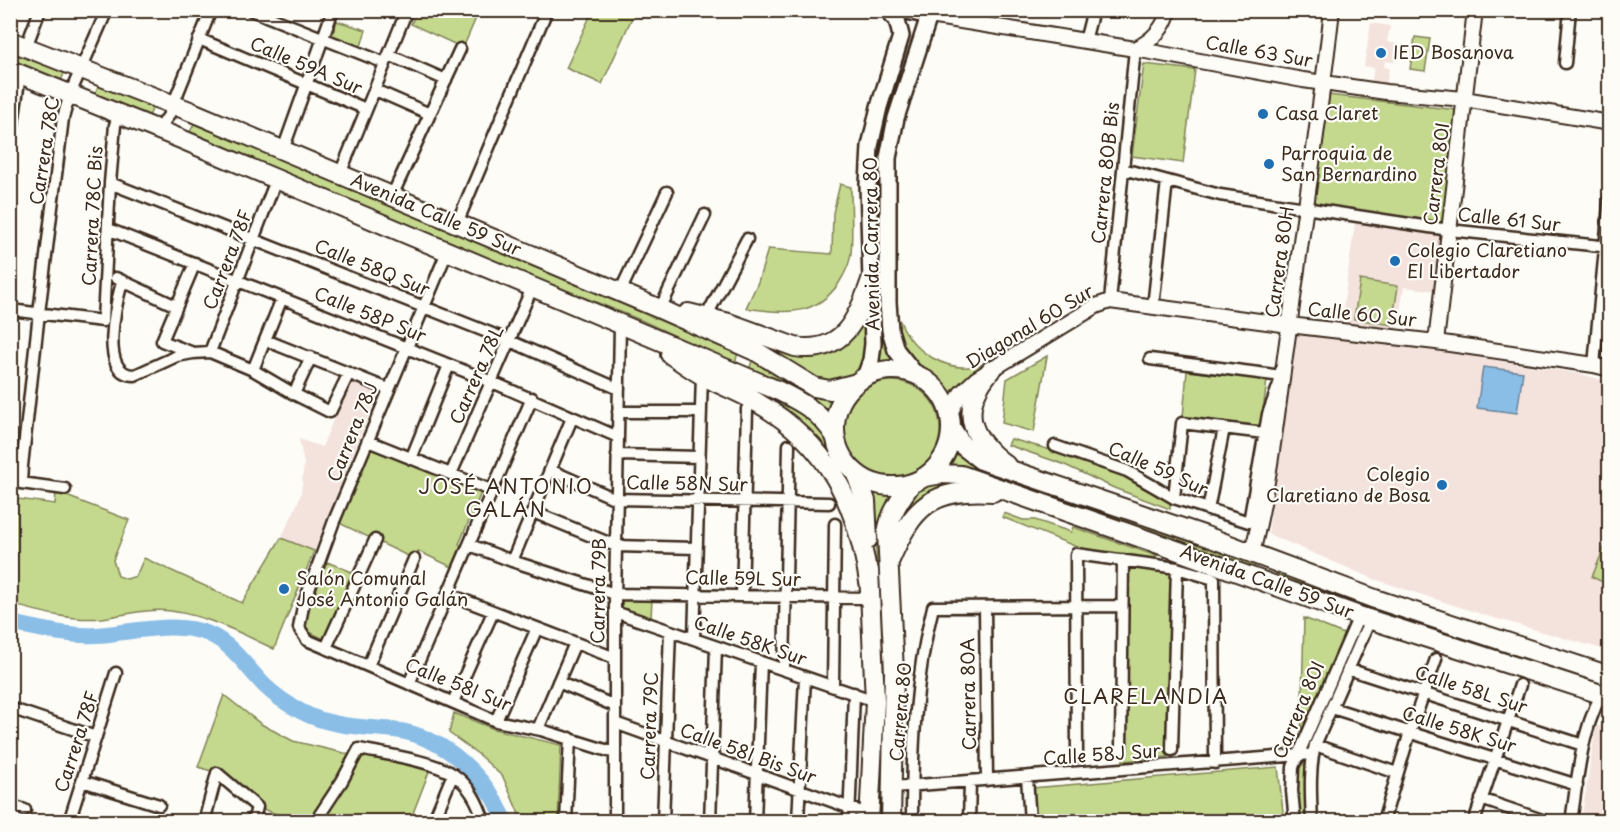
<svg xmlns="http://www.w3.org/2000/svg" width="1620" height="832" font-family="'Playpen Sans',sans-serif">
<rect width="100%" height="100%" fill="#fdfcf7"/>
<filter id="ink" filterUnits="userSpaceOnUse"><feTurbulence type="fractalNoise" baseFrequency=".0167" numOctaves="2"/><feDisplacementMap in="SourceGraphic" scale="12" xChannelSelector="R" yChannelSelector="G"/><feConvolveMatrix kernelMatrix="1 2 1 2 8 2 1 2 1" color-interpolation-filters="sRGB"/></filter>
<g filter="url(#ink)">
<path fill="#f4e2dd" d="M1371,23l19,3 -3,16 10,2 -3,18 -9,-1 -1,6 5,1 -3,18 -15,-1 3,-17 -10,-2z
M1355,223l89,12 -8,56 -32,-4 -7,43 -56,-8z
M1297,334l153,19 131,21 28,8v269l-125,-36 -110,-36 -106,-45z
M350,379l28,12 -64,160 -33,-13 16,-33 4,-12 3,-29 -5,-25 23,8z
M1596,726l13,1v94h-28z"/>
<path fill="#c5d98e" stroke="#808256" stroke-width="1.5" d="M593,10l42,1 -33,73 -36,-16z
M417,11h62l-16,37 -52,-24z
M337,21l29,9 -5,16 -29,-9z
M1415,37l15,2 -5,32 -15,-2z
M10,47l56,21 -5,13 -50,-20z
M1144,64l51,6 -12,93 -51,-7z
M100,83l54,22 -5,11 -54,-22z
M1328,95l129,15 -15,112 -130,-17z
M195,122l543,230 -3,12 -92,-43 -196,-79 -257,-110z
M840,184l11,3c0,22 2,44 0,66 -1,10 -7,22 -12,30 -24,35 -56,30 -93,25l12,-26 10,-33 64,5 1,-41z
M1360,280l38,6 -6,39 -38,-6z
M878,294l3,1 4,45 10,23 -18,2 3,-14z
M866,313c1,25 5,48 -15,67l-28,4 -95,-57 76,26z
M896,321h4c13,31 47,53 81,44l1,2 -20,14 -10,17 -10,-12 -30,-22 -8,-12 -6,-15z
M1047,356l-13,76 -32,-9 5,-44z
M753,358l83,39 -4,7 -3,11 -80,-45z
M1187,371l80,9 -6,46 -78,-9z
M707,372l87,34 30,26 5,20 23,32 11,30 -26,-44z
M844 429a48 48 0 1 1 96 0a48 48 0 1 1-96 0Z
M1011,439l58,16 51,19 50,28v7l-56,-21 -51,-24 -55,-19z
M954,445l111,52 -2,7 -116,-38 6,-11z
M371,448l110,45 -22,51 4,2 -9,22 -36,-17 -4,8 -75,-36z
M937,482l29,2 -72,45 16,-34z
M872,491l14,4 7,-1 -7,12 -4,14v79h-3z
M56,492l73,28 -16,40 5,16 9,3 9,-3 8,-18 98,45 39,-65 33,13 -40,98c-33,-16 -66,-33 -103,-38 -24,-3 -46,4 -69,7 -31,3 -62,-6 -91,-14v-106l44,6z
M1083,503l174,58 -3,7 -173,-58z
M1004,513l19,7h12l36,12 2,-5 84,29 -2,5 -73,-12 -80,-32z
M1609,536l1,49h-1l-17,-8z
M327,562l25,10 -28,67 -21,-10 -1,-11z
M1124,564l47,9 -3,184 -45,4z
M1279,569l308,107 -7,4 -203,-64 -102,-40z
M622,598h30l-1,21 -29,-11z
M1304,618l42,17 -45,106z
M224,695l37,29 32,17 51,12 24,1 62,15 -20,52 -111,1 -42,-15 -39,-34 -20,-6z
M454,713l40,16 67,16 -3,76h-36l-19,-44 -25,-23 -29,-21z
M1303,763l3,6 -1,52h-6l-2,-20 1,-32z
M1278,767l6,54h-250l-2,-33z"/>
<path fill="#8abee7" stroke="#6a8397" stroke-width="1.5" d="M1483,367l40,5 -6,41 -40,-5z"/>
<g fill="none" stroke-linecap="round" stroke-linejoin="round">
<path stroke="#8abee7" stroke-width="16" d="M10,623c28,5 57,14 86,12 34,-2 69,-13 104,-4 30,8 44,34 65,55 10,10 24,19 37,26 28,15 63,15 93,18 51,7 91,47 111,92"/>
<g stroke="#3b2a1e" stroke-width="15">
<path id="minor" d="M251,10l134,53
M199,39l167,70
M1085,41l8,-31
M26,47l14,-37
M389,55l57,25
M1565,63l5,-53
M375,90l55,24
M158,130l11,-15 42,-105
M10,145l10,-71
M283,150l50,-140
M1123,169l97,26 229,35 161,17
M340,174l67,-164
M110,183l400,158 109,48
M392,196l68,-147
M457,223l90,-213
M108,229l384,153 126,55
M447,252l-113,269 -31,85 -4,22 8,12 189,81 45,9 74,23
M195,263l-33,78 31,12 17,-1 43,18 41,24 36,18 19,-39
M116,278l60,28
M122,282c-6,22 -24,94 13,93l42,-19 16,-3
M620,292l47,-100
M1110,301l25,-252
M1153,307l14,-126
M660,309l45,-94
M10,310l93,11 7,-138 5,-58 4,-11
M706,317l41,-78
M265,340l123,49
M210,352l66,-172
M1594,365l16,-170
M253,370l29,-72
M294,394l17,-37
M618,412h83
M368,441l125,50
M1055,446l72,25 47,27 75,24 19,-108 14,-38 -132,-17
M617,455l82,2
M411,459l38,-94
M550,470l66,29 213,4
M451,474l81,-186
M65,489l-44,-6 1,-17 17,-153 24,-195 7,-24 37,-84
M1174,498l8,-75 82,10
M1208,510l16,-82
M533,512l83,34 80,2
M470,545l42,16 103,33 255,4
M512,561l60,-143
M448,594l167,64
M742,596l5,-187
M985,607l2,173
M615,612l260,89
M694,639l8,-264
M326,648l49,-108
M368,666l46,-107
M1348,669l235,76
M784,670l5,-225
M558,682l57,24
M409,684l123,-286
M833,686l2,-162
M453,702l40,-90
M10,708l86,29
M1332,708l245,77
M496,721l41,-93
M615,723l255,92
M538,729l37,-86
M1315,745l82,28
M1121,749l2,-189
M1172,750l5,-182
M1077,756l-1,-202 101,14 37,11 1,184
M1027,777l3,45
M82,781l77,24
M893,787l420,-33
M1481,799l67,23
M10,805l15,5
M69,822l47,-149
M204,822l13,-49 40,34 -4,15
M315,822l27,-41 17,-32c24,5 76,12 95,26 15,10 25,29 30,47
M433,822l20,-48
M566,822l4,-84
M615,822v-221l5,-276
M663,822l7,-191
M710,822l6,-175
M755,822l6,-160
M798,822l7,-145
M849,822l5,-129
M912,822c0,-73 3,-145 21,-215l189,-1
M969,822l1,-41
M1295,822l-3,-31 1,-24 66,-151
M1312,822c-1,-25 -3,-52 3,-77l55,-125
M1383,822l27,-90 26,-73
M1474,822l46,-137
M1571,822c8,-53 10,-97 39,-143"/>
</g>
<g stroke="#3b2a1e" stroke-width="18">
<path id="tertiary" d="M930,16l205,33 168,31 83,12 78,7 146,24
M1135,49c17,-8 29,-20 34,-39
M1436,342l39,-332
M949,415l12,-22 15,-14 120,-73 14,-5 179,24 147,17 158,23 16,4
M1252,553c19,-74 26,-150 37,-225 14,-106 31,-211 43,-318"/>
</g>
<g stroke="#3b2a1e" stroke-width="20">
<path id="secondary" d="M902,10l28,6
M916,375l-20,-25 -6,-20 -2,-28v-144l8,-40 35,-108
M865,377l6,-17 2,-16 -5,-160 2,-38 9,-39 22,-71 -4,-16 -9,-10"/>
</g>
<g stroke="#3b2a1e" stroke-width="22">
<path id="primary" d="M10,41l182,71 468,197 97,43 57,35 16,3 27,-7
M10,70l171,69 598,252c24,12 41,21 56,45
M688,313l41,10 66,24c48,8 63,-29 76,-67
M670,354c13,9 25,18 39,25 16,8 33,14 49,24 71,41 99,101 111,179
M991,370c-32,38 -23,67 15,95
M835 428a58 58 0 1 1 116 0a58 58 0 1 1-116 0Z
M951,428l11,17 19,15 222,75 172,64 235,77
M856,474l10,27 2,38
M924,477l19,-3 18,1 215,75 183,66 251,81
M890,560c23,-54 42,-72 103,-68
M869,570l6,131 -6,121
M891,822l3,-150 -7,-139c3,-20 14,-35 25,-50"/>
</g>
<use href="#minor" stroke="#fdfcf7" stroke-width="10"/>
<use href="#tertiary" stroke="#fdfcf7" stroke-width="14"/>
<use href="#secondary" stroke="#fdfcf7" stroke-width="15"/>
<use href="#primary" stroke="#fdfcf7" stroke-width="18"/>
</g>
</g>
<g fill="#1f6fb2" stroke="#fdfcf7" stroke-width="2">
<circle cx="1381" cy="53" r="6"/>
<circle cx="1263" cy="114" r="6"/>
<circle cx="1269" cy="164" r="6"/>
<circle cx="1395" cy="261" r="6"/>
<circle cx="1442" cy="485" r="6"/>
<circle cx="284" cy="589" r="6"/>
</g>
<g text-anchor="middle" stroke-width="4.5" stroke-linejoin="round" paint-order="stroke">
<g font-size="18" fill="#3b2a1e" stroke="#fdfcf7">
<text transform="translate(1259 52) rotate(10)" y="6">Calle 63 Sur</text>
<text transform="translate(306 66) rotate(23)" y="6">Calle 59A Sur</text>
<text transform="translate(45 151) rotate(-81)" y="6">Carrera 78C</text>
<text transform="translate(1106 173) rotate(-84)" y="6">Carrera 80B Bis</text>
<text transform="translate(1437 174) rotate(-83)" y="6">Carrera 80I</text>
<text transform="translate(436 215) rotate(23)" y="6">Avenida Calle 59 Sur</text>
<text transform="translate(93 216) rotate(-87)" y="6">Carrera 78C Bis</text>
<text transform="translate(1509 220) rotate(6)" y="6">Calle 61 Sur</text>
<text transform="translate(872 244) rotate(-91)" y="6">Avenida Carrera 80</text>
<text transform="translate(228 260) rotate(-69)" y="6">Carrera 78F</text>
<text transform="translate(1280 262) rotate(-82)" y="6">Carrera 80H</text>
<text transform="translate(372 268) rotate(22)" y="6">Calle 58Q Sur</text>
<text transform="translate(370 315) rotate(22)" y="6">Calle 58P Sur</text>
<text transform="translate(1362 315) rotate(6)" y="6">Calle 60 Sur</text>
<text transform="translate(1030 327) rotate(-31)" y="6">Diagonal 60 Sur</text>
<text transform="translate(477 375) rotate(-66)" y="6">Carrera 78L</text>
<text transform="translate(353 432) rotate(-68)" y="6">Carrera 78J</text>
<text transform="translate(1158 469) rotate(24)" y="6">Calle 59 Sur</text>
<text transform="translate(687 484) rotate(1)" y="6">Calle 58N Sur</text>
<text transform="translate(743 579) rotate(1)" y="6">Calle 59L Sur</text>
<text transform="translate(1267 582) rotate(20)" y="6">Avenida Calle 59 Sur</text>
<text transform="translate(599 591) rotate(-89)" y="6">Carrera 79B</text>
<text transform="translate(750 641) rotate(19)" y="6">Calle 58K Sur</text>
<text transform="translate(458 685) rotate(22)" y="6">Calle 58I Sur</text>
<text transform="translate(1471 690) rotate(18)" y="6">Calle 58L Sur</text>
<text transform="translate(969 694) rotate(-91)" y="6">Carrera 80A</text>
<text transform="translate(1299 710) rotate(-67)" y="6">Carrera 80I</text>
<text transform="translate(901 712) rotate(-85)" y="6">Carrera 80</text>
<text transform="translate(650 726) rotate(-88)" y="6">Carrera 79C</text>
<text transform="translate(1459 730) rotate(17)" y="6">Calle 58K Sur</text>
<text transform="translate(77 742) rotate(-72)" y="6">Carrera 78F</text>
<text transform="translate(748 754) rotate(20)" y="6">Calle 58I Bis Sur</text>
<text transform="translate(1102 755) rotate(-4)" y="6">Calle 58J Sur</text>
</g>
<g font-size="18" fill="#3b2a1e" stroke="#fdfcf7" text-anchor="start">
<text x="1393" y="59">IED Bosanova</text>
<text x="1275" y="120">Casa Claret</text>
<text x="1281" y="160">Parroquia de<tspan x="1281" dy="21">San Bernardino</tspan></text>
<text x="1407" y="257">Colegio Claretiano<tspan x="1407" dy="21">El Libertador</tspan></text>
<text x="1430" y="481" text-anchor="end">Colegio<tspan x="1430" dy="21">Claretiano de Bosa</tspan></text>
<text x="296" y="585">Salón Comunal<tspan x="296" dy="21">José Antonio Galán</tspan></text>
</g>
<g font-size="20" letter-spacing="1.5" fill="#3b2a1e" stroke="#fdfcf7">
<text x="506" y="494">JOSÉ ANTONIO<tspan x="506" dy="23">GALÁN</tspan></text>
<text x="1146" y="704">CLARELANDIA</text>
</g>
</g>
<rect width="1620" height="832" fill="none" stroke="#fdfcf7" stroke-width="36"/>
<rect x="18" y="18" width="1584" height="796" fill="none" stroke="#3b2a1e" stroke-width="2" filter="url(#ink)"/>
</svg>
